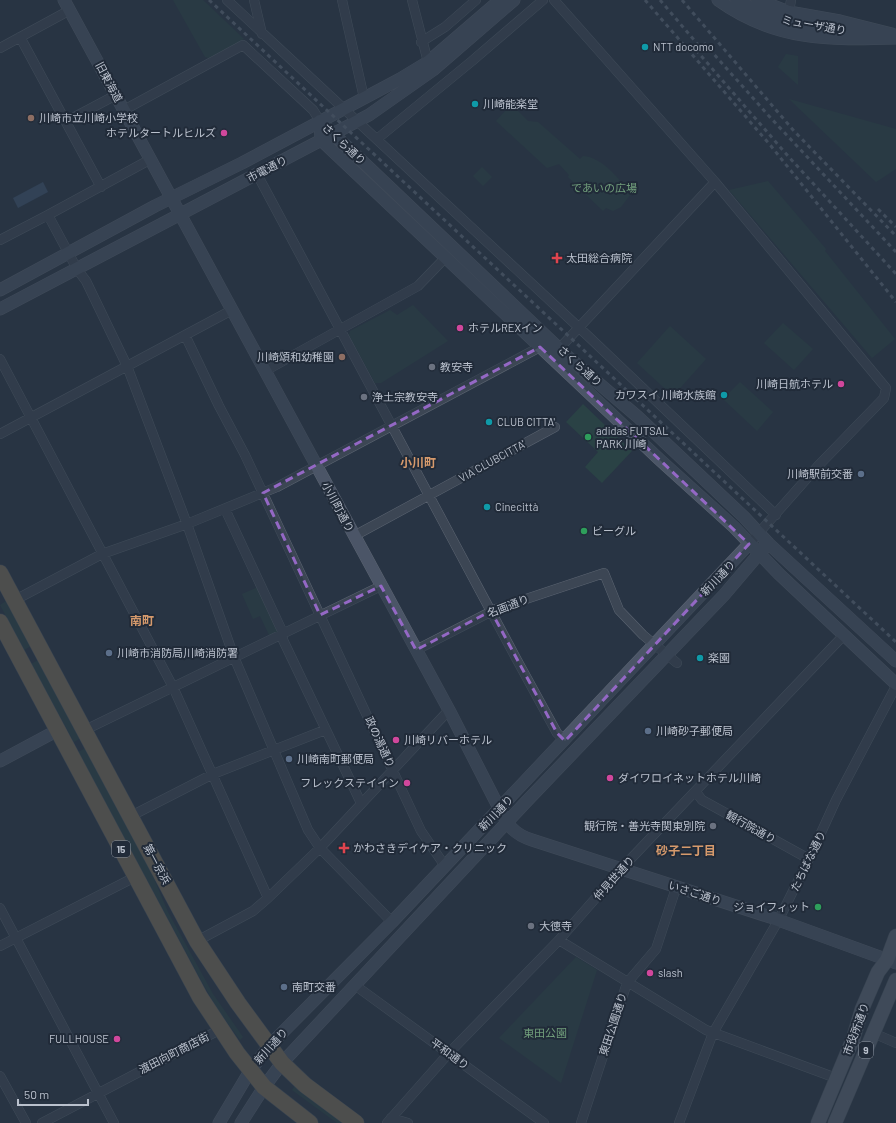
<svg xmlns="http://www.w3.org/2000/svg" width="896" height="1123" font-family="Barlow,'Noto Sans JP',sans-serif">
<rect width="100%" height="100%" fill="#283444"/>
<path fill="#2a4245" d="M173,0h30l41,39 -35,19 -4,-1z
M786,54l12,2v29l-20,-18z
M789,99l107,30v40l-20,13z
M507,109h9l12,12 10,1 42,37 3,-3c19,1 38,24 47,39l-9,12 -8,4 -7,-3 -3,3 -35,-34 1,-2 -10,-11 -12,4 -51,-47z
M482,167l10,10 -9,9 -10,-10z
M768,181l58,68 -1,2 70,88 -23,19 -143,-168z
M413,305l35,36 -67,42h-6l-26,-48 1,-4 40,-21 7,5z
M783,323l30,26 -19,21 -30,-27z
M670,326l36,33 -33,37 -36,-33z
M740,382l33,30 -16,19 -34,-32z
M583,404l49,47 -30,32 -17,-16 13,-15 -32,-30z
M258,587l21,45 -9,5 -10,-21 -7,3 -11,-25z
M6,601l25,45 -7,4 -24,-45z
M38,660l43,78 -7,4 -43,-78z
M86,748l63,119 19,45 45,82 30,43 -3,3 -22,-30 -16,-28 -124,-230z
M576,957l21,13 -36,113 -62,-45z
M295,1086l48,37h-6l-45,-33z"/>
<path fill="#3e526d" d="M43,182l5,10 -30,16 -5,-10z"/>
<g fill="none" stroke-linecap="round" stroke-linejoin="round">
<g stroke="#5b6471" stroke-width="10">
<path id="street" d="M227,0l361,336 188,179
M254,0l8,34
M342,0l22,98
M412,0l16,62
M554,0l161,182 171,206 -2,10 -67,69 -68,77
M789,12l2,-12
M20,37l81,150
M421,42l24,-15 31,-27
M0,48l70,-38
M124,110l119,-65 70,65 7,11
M67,121l49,-26
M377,139l95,-78 71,-61
M257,174l260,486 40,73 8,8
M48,215l103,-56
M0,240l48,-25 29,54 9,12 41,85 60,158 47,133 74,173 12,18 72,74
M185,335l34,71 26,49 176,376 24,35
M556,352l159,-170
M0,359l173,328 95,211
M265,371l153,-85 27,-28
M0,434l232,-124
M225,509l58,124v7l78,163
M354,536l201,-109
M15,600l87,-46 85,-30 90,-37 263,-140
M416,650l80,-41 108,-36 15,37 24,25 34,28
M85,730l296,-144
M696,792l6,8 107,59
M131,816l82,-42 112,-44
M0,908l114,215
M559,940l147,90 130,48
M197,941l56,-30 15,-13 52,-50 129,-138
M0,946l135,-69
M356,986l188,137
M873,1033l23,10
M0,1076l26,47
M391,1118l17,5
M42,1123l179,-94
M387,1123l62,-70 110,-113 63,-72 222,-233
M581,1123l46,-140 29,-34 20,-61
M679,1123l34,-90 65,-112 31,-62 27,-59 60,-114"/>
</g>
<g stroke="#5b6471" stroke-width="13">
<path id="secondary" d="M64,0l385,710 50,98c9,17 14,26 33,32l238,77 126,46
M718,0c57,41 111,40 178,38
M737,0l27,15 23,7 80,11
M758,0l31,12 51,9 52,13
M320,121l1,19 339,320 74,67 45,47 117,110
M320,121l248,236 70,60 106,100 25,27 127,117
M0,290l155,-84 87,-43 158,-84 28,-17 72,-62
M0,309l369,-194 64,-45 81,-70
M0,761l58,-31
M219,1123l31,-52 19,-25 123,-124 357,-378
M241,1123l23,-36 18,-24 243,-260 199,-208 40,-47"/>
</g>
<g stroke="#464f5d" stroke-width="15">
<path id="primary" d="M818,1123l35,-84 9,-30 16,-37 9,-12 9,-24
M835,1123l61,-143"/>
</g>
<g stroke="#47515e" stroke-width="17">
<path id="highway" d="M0,573l197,368 41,62 44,60 23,22 51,38
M0,622l200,375 37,56 27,34 46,36"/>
</g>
<use href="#street" stroke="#3c4654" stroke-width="9"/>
<use href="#secondary" stroke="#4b5567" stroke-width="12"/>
<use href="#primary" stroke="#5b6573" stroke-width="14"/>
<use href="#highway" stroke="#7a6d5a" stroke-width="16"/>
<path stroke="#5f6a7b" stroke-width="3" stroke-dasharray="4 4" stroke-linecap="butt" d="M209,0l687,642
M645,0l126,146 125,156
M660,0l46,54
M682,0l112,131 102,105
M704,43l64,72 128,137
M696,50l92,106 108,118
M878,209l18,18"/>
</g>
<path d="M0 0H896V1123H0ZM540,347l209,197 -184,197 -8,-8 -66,-122 -75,39 -35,-64 -61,29 -57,-122z" fill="#283444" fill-opacity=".55" fill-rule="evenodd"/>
<path fill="none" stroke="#9468c5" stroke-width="3" stroke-dasharray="8 5" stroke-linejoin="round" d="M540,347l209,197 -184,197 -8,-8 -66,-122 -75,39 -35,-64 -61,29 -57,-122z"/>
<g fill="#0f9aa8" stroke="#212b39" stroke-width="1.5">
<circle cx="645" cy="47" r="4"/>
<circle cx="475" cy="104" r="4"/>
<circle cx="724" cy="395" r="4"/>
<circle cx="489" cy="422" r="4"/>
<circle cx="487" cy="507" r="4"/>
<circle cx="700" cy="658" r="4"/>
</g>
<g fill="#8d6e63" stroke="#212b39" stroke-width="1.5">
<circle cx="31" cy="118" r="4"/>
<circle cx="342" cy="357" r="4"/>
</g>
<g fill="#d1479c" stroke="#212b39" stroke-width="1.5">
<circle cx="224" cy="133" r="4"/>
<circle cx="460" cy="328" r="4"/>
<circle cx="841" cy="384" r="4"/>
<circle cx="396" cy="740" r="4"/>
<circle cx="610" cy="778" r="4"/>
<circle cx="407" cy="783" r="4"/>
<circle cx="650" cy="973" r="4"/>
<circle cx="117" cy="1039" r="4"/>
</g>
<g fill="#e0444e" stroke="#212b39" stroke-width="1.5">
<path d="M555 252h4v4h4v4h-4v4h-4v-4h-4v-4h4z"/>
<path d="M342 842h4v4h4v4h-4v4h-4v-4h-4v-4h4z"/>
</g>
<g fill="#6b7280" stroke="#212b39" stroke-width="1.5">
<circle cx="432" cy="367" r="4"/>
<circle cx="364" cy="397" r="4"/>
<circle cx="713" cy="826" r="4"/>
<circle cx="531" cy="926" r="4"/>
</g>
<g fill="#2e9e5b" stroke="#212b39" stroke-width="1.5">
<circle cx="588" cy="437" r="4"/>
<circle cx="584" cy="531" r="4"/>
<circle cx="818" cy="907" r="4"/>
</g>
<g fill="#5c6f8a" stroke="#212b39" stroke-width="1.5">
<circle cx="861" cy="474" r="4"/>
<circle cx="109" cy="653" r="4"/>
<circle cx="648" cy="731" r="4"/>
<circle cx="289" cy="759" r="4"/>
<circle cx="284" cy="987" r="4"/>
</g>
<g text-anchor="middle" stroke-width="4" stroke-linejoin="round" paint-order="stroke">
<g fill="#212b39" stroke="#8c94a1" stroke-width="1">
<rect x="112" y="841" width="18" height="16" rx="3"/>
<rect x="859" y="1042" width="14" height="16" rx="3"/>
</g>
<g font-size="10" font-weight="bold" fill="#bac1cd">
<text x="121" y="853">15</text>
<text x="866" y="1054">9</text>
</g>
<g font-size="11" fill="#bac1cd" stroke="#212b39">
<text transform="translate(814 25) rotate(10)" y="4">ミューザ通り</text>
<text transform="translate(109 82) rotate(62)" y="4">旧東海道</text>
<text transform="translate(344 144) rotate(43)" y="4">さくら通り</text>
<text transform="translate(267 169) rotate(-27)" y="4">市電通り</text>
<text transform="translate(580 366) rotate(42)" y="4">さくら通り</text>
<text transform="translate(492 461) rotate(-29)" y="4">VIA CLUBCITTA'</text>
<text transform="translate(338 507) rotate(62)" y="4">小川町通り</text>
<text transform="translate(718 578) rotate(-46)" y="4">新川通り</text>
<text transform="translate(508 606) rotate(-21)" y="4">名画通り</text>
<text transform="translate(380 742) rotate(65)" y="4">政の湯通り</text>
<text transform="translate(496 813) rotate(-46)" y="4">新川通り</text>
<text transform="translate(751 827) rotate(29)" y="4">観行院通り</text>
<text transform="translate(808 861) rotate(-64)" y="4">たちばな通り</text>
<text transform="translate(157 864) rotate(62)" y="4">第一京浜</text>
<text transform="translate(614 878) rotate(-48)" y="4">仲見世通り</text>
<text transform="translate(695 893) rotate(18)" y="4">いさご通り</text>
<text transform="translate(613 1024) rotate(-72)" y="4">東田公園通り</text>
<text transform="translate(856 1029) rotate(-70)" y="4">市役所通り</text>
<text transform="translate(271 1046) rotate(-48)" y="4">新川通り</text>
<text transform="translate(174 1053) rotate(-27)" y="4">渡田向町商店街</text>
<text transform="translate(450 1054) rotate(36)" y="4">平和通り</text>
</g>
<g font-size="11" fill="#bac1cd" stroke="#212b39" text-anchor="start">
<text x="653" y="51">NTT docomo</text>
<text x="483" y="108">川崎能楽堂</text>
<text x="39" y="122">川崎市立川崎小学校</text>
<text x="216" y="137" text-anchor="end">ホテルタートルヒルズ</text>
<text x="566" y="262">太田総合病院</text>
<text x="468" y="332">ホテルREXイン</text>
<text x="334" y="361" text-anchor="end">川崎頌和幼稚園</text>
<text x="440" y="371">教安寺</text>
<text x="833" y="388" text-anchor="end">川崎日航ホテル</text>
<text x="716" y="399" text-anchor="end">カワスイ 川崎水族館</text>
<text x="372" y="401">浄土宗教安寺</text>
<text x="497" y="426">CLUB CITTA'</text>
<text x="596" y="435">adidas FUTSAL<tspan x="596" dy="13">PARK 川崎</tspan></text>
<text x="853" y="478" text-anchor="end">川崎駅前交番</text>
<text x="495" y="511">Cinecittà</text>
<text x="592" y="535">ビーグル</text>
<text x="117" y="657">川崎市消防局川崎消防署</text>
<text x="708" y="662">楽園</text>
<text x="656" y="735">川崎砂子郵便局</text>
<text x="404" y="744">川崎リバーホテル</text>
<text x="297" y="763">川崎南町郵便局</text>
<text x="618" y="782">ダイワロイネットホテル川崎</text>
<text x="399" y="787" text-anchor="end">フレックステイイン</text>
<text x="705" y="830" text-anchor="end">観行院・善光寺関東別院</text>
<text x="353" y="852">かわさきデイケア・クリニック</text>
<text x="810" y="911" text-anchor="end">ジョイフィット</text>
<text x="539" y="930">大徳寺</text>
<text x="658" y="977">slash</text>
<text x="292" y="991">南町交番</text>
<text x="109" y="1043" text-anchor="end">FULLHOUSE</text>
</g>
<g font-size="11" fill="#719e7b" stroke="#212b39">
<text x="604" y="192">であいの広場</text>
<text x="545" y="1037">東田公園</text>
</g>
<g font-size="12" font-weight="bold" fill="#d69a6c" stroke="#212b39">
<text x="418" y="467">小川町</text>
<text x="142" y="625">南町</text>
<text x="686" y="855">砂子二丁目</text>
</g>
</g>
<path d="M18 1099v6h70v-6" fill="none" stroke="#bac1cd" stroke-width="2"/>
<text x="24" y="1099" font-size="12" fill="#bac1cd" stroke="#212b39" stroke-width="3" paint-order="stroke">50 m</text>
</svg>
